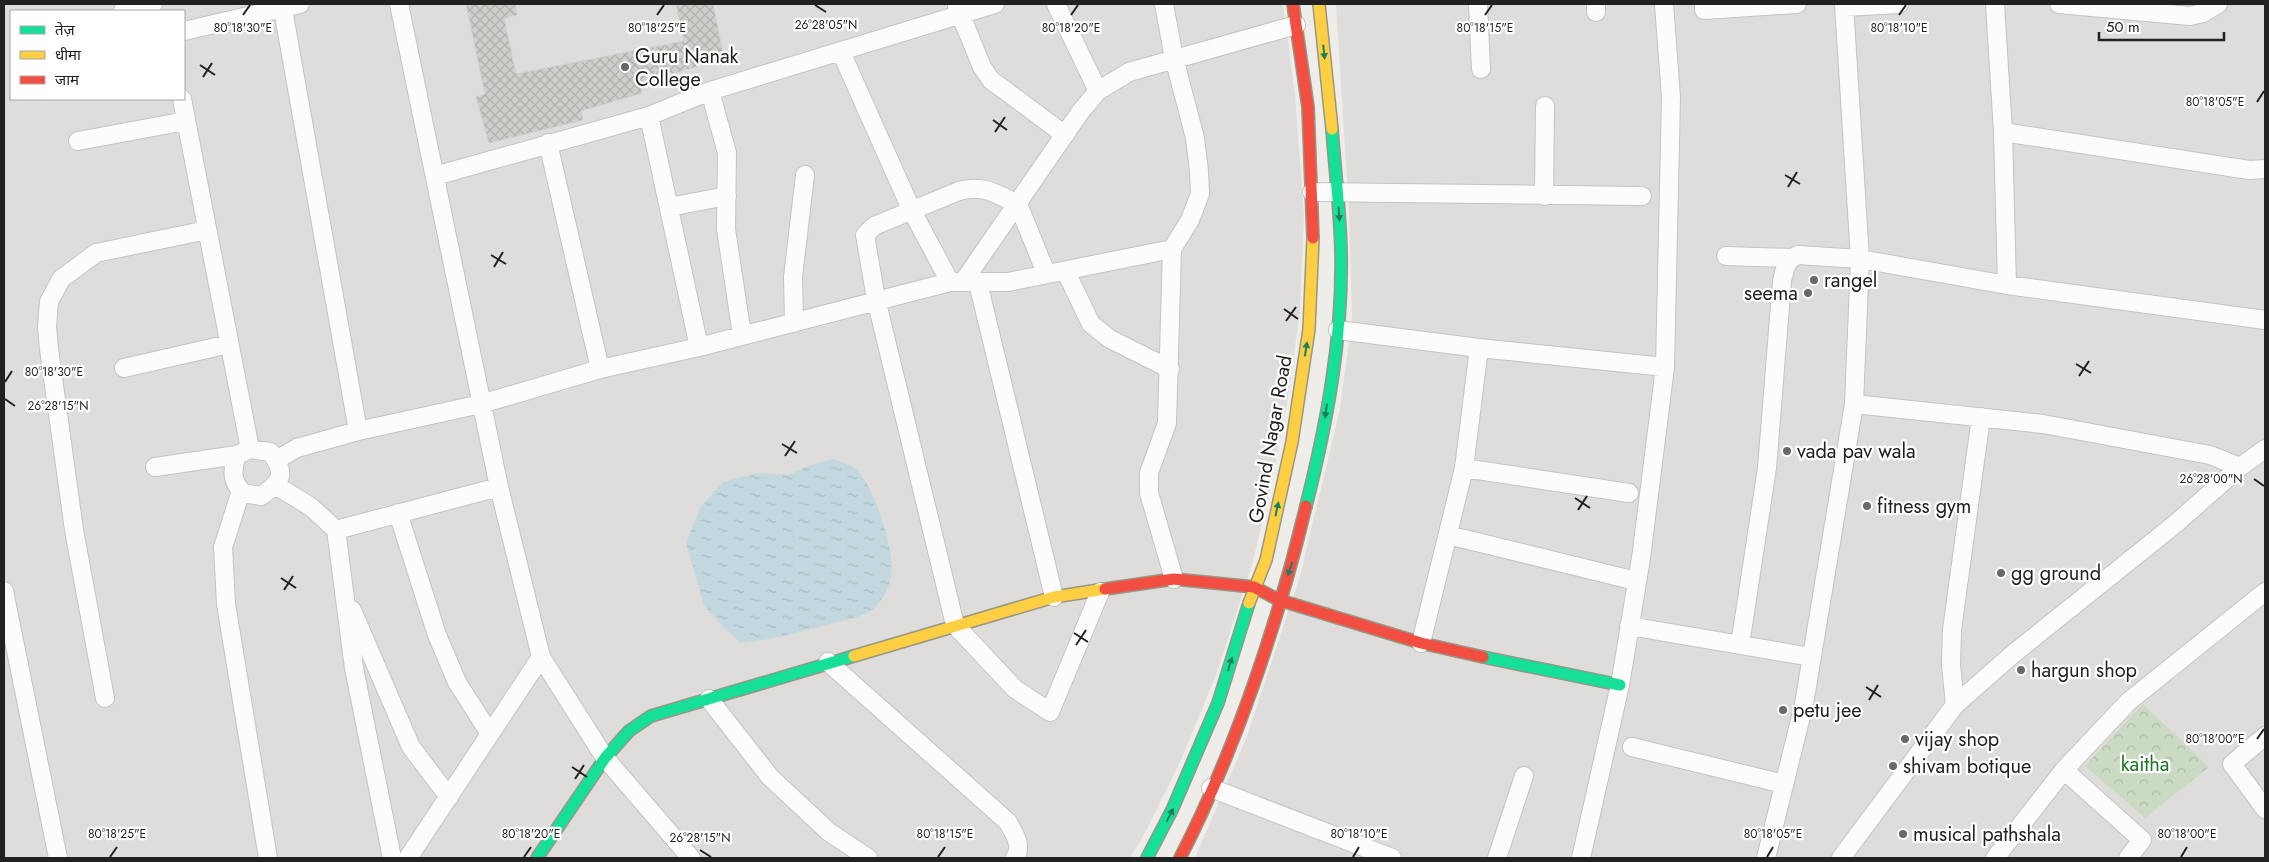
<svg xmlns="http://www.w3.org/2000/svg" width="2269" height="862" font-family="Jost,'Noto Sans Devanagari',sans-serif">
<defs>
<pattern id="forest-crowns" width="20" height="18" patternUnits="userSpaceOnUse" patternTransform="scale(1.25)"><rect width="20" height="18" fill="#cbdac2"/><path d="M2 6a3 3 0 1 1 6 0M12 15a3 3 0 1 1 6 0" fill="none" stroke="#aebba6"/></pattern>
<pattern id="water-ripples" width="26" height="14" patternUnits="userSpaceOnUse" patternTransform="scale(1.25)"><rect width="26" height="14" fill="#c2d8de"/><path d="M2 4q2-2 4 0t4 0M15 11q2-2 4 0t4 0" fill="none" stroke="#a6b9be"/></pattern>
<pattern id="building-cross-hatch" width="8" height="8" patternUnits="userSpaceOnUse" patternTransform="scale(1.25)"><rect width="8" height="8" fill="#d0cecb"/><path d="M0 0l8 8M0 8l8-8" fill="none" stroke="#b2b1ae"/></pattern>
</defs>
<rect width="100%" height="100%" fill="#efedea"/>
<path fill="#dedddb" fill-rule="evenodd" d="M4,4h1279l12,91 9,120 -4,96 -12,86 -18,94 -18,74 -36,110 -36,87 -34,69 -16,27h-1126zM11,11h173v88h-173z
M1336,4h929v854h-1070l52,-122 53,-160 40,-167 12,-91 -3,-107z"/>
<path fill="url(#forest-crowns)" d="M2143,704l66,63 -64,51 -60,-52z"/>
<path fill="url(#water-ripples)" d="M833,459c7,3 15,5 21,9 19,13 37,75 38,98 0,17 -8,36 -22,45 -11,7 -28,10 -40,13 -30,8 -58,16 -89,19l-17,-15 -20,-23 -18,-62 14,-35 23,-26 34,-9 31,2 23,-10z"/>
<path fill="url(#building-cross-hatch)" stroke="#d2cfcc" d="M466,4h52h-3l2,11 -13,3 12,56 168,-33 -8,-37h37l11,55 -85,24 3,10 -61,18 2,9 -94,23 -13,-46 9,-3z"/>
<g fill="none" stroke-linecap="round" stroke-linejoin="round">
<g stroke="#c5c4c2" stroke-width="20">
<path id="street" d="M282,4l76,427
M399,4l100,483 42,170 64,101 86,100
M1056,4l42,87
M1164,4l10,54 21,80 4,33 1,23 -10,26 -18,29 -5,174 -18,50v20l25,86
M1478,4l3,65
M1596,4v8
M1704,4v6l93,-6
M1995,4l8,128 4,153
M2059,4l131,12 13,-3 15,-9
M957,6l25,61 9,13 74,55
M1845,7l54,-3
M123,11l30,-7
M184,31l116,-27
M841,52l71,159 38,71
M710,91l17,62 -1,76 16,106
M182,99l68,350
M649,116l50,231
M2003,132l246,38 16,-1
M78,141l108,-20
M548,143l52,226
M435,176l214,-60 61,-25 285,-87
M1312,192l330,4
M1544,196l1,-90
M669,207l58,-11
M1726,256l64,2
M1066,272l25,52 19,15 60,30
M1046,273l-28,-69c-22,-10 -35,-20 -59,-13l-85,35 -9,9 11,64 79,326 60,64 35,23 50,-120
M963,282l118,-171 17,-20 31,-19 167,-47
M978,283l76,314
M794,323l-1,-46 12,-102
M1338,330l141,18 186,19 6,-270 -7,-93
M124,368l105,-24
M1854,404l189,20 167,31 30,12
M250,449l20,3c17,21 12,30 -9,44l-18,-3c-12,-12 -11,-23 -6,-38z
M276,460l21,-12 61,-17 123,-27 119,-35 99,-22 251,-65h58l164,-33
M155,467l82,-12
M1464,468l165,25
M277,486l34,21 25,23 18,138 38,190
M241,491l-18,56 3,57 42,254
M398,513l39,122 20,47 33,52
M336,530l163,-43
M1448,535l188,46
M4,591l54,267
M352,610l59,137 38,50
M1629,626l182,31
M1421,643l43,-175 15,-120
M1740,645l27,-177 15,-187c3,-13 4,-21 16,-26l62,4 147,26 258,35
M828,662l180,160c6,12 15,23 7,36
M105,698l-31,-168 -25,-181 -2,-22 2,-25 12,-23 35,-26 111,-23
M709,699l61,78 59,55 39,26
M1955,705l-4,-40 1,-35 29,-213
M2265,736l-33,28 33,45
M1632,747l152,37
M2064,770l78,70 -14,18
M1211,788l181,70
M408,858l133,-201
M1497,858l27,-82
M1581,858l39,-173 21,-127 24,-191
M1766,858l38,-154 50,-300 6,-145 -16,-255
M1841,858l114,-153 58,-51 161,-129 66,-58 25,-18
M1995,858l69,-88 64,-68 137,-110"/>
</g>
<g stroke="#969784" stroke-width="14">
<path id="fast" d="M1306,506c21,-83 37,-169 35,-255 -1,-41 -6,-81 -9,-122
M1483,657l137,28
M537,858l68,-100 24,-27 22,-15 203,-60
M1147,858l25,-48 46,-107 31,-100"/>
</g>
<g stroke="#969784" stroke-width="14">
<path id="slow" d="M1319,4l13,125
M1249,603l17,-43 26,-118 17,-113 4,-91
M854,656l200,-59 51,-8"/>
</g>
<g stroke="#969784" stroke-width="14">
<path id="jam" d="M1293,4l15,103 5,131
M1105,589l69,-10 80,8 25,13 142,43 62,14
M1180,858c55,-107 98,-235 126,-352"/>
</g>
<use href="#street" stroke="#fdfcfc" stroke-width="18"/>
<use href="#fast" stroke="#16e098" stroke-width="11"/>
<use href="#slow" stroke="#ffcf43" stroke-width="11"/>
<use href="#jam" stroke="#f24e42" stroke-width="11"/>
</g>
<defs><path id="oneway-solid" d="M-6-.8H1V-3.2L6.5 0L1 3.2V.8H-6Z" transform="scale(1.25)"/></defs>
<g fill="#1c805c">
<use href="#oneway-solid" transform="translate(1324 52) rotate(84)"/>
<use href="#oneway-solid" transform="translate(1339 214) rotate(86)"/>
<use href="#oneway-solid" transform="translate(1306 349) rotate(-81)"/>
<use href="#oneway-solid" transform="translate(1326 411) rotate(98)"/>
<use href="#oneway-solid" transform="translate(1277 509) rotate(-78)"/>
<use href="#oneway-solid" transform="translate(1290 569) rotate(107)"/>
<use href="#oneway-solid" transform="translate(1230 664) rotate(-73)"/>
<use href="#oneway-solid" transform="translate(1170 815) rotate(-63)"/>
</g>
<path fill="none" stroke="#212121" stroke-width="2" d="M815,5l11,7M243,15l7,-10M657,15l7,-10M1071,15l7,-10M1485,15l7,-10M1899,15l7,-10M200,65l15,10M203,77l9,-14M2257,102l7,-11M993,120l14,10M995,132l10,-15M1785,175l15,9M1788,187l9,-15M491,255l15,9M494,267l9,-15M1284,309l14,10M1286,321l10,-14M2076,364l15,9M2079,376l10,-15M5,382l7,-11M5,399l10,7M782,444l15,9M785,456l10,-15M2254,479l10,7M1575,498l15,10M1578,510l9,-14M281,578l15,10M284,590l9,-14M1074,633l14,9M1076,645l10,-15M1866,687l15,10M1869,700l9,-15M2257,739l7,-10M572,767l15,10M575,779l9,-14M700,850l11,7M110,857l7,-10M524,857l7,-10M938,857l7,-10M1353,857l6,-10M1767,857l6,-10M2181,857l6,-10"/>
<g fill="#696867" stroke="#fff" stroke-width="2">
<circle cx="625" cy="67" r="5"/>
<circle cx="1814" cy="280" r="5"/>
<circle cx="1808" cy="293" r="5"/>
<circle cx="1787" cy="451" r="5"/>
<circle cx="1867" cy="506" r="5"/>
<circle cx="2001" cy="573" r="5"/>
<circle cx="2021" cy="670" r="5"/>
<circle cx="1783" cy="710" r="5"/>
<circle cx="1905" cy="739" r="5"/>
<circle cx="1893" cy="766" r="5"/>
<circle cx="1903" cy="834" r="5"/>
</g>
<g text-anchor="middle" stroke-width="4.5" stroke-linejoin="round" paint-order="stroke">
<g font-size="20" fill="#212121" stroke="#fff" text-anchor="start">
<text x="635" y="63">Guru Nanak<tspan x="635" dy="23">College</tspan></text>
<text x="1824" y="287">rangel</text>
<text x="1798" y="300" text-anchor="end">seema</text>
<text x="1797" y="458">vada pav wala</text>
<text x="1877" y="513">fitness gym</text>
<text x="2011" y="580">gg ground</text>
<text x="2031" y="677">hargun shop</text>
<text x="1793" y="717">petu jee</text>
<text x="1915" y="746">vijay shop</text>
<text x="1903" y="773">shivam botique</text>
<text x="1913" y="841">musical pathshala</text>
</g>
<g font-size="20" fill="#212121" stroke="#fff">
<text transform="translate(1270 439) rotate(-80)" y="7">Govind Nagar Road</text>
</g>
<g font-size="20" fill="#18761f" stroke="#fff">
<text x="2145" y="771">kaitha</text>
</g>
</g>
<g font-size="12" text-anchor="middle" fill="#212121" stroke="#fff" stroke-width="4.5" stroke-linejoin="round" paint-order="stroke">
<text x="826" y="29">26°28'05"N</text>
<text x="1071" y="32">80°18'20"E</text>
<text x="1899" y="32">80°18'10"E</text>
<text x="243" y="32">80°18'30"E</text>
<text x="657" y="32">80°18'25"E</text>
<text x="1485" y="32">80°18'15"E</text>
<text x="2215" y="106">80°18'05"E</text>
<text x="54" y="376">80°18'30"E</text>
<text x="58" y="410">26°28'15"N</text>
<text x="2211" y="483">26°28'00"N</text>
<text x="2215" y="743">80°18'00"E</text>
<text x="117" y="838">80°18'25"E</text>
<text x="531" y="838">80°18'20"E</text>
<text x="945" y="838">80°18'15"E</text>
<text x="1359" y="838">80°18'10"E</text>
<text x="1773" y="838">80°18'05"E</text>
<text x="2187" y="838">80°18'00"E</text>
<text x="700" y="842">26°28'15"N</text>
</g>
<rect width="2269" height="862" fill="none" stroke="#212121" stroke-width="10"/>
<rect x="10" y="10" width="175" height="90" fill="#ffffff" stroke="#a6a6a6"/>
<rect x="20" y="26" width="25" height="8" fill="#16e098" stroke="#a6a6a6"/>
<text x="55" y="35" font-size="15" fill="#212121">तेज़</text>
<rect x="20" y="51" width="25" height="8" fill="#ffcf43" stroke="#a6a6a6"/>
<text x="55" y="60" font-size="15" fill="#212121">धीमा</text>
<rect x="20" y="76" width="25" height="8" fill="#f24e42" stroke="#a6a6a6"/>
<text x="55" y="85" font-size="15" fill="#212121">जाम</text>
<path d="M2099 32v8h125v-8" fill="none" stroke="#212121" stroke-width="2.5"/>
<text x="2106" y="32" font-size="15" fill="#212121" stroke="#ffffff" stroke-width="4" paint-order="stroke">50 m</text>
</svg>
